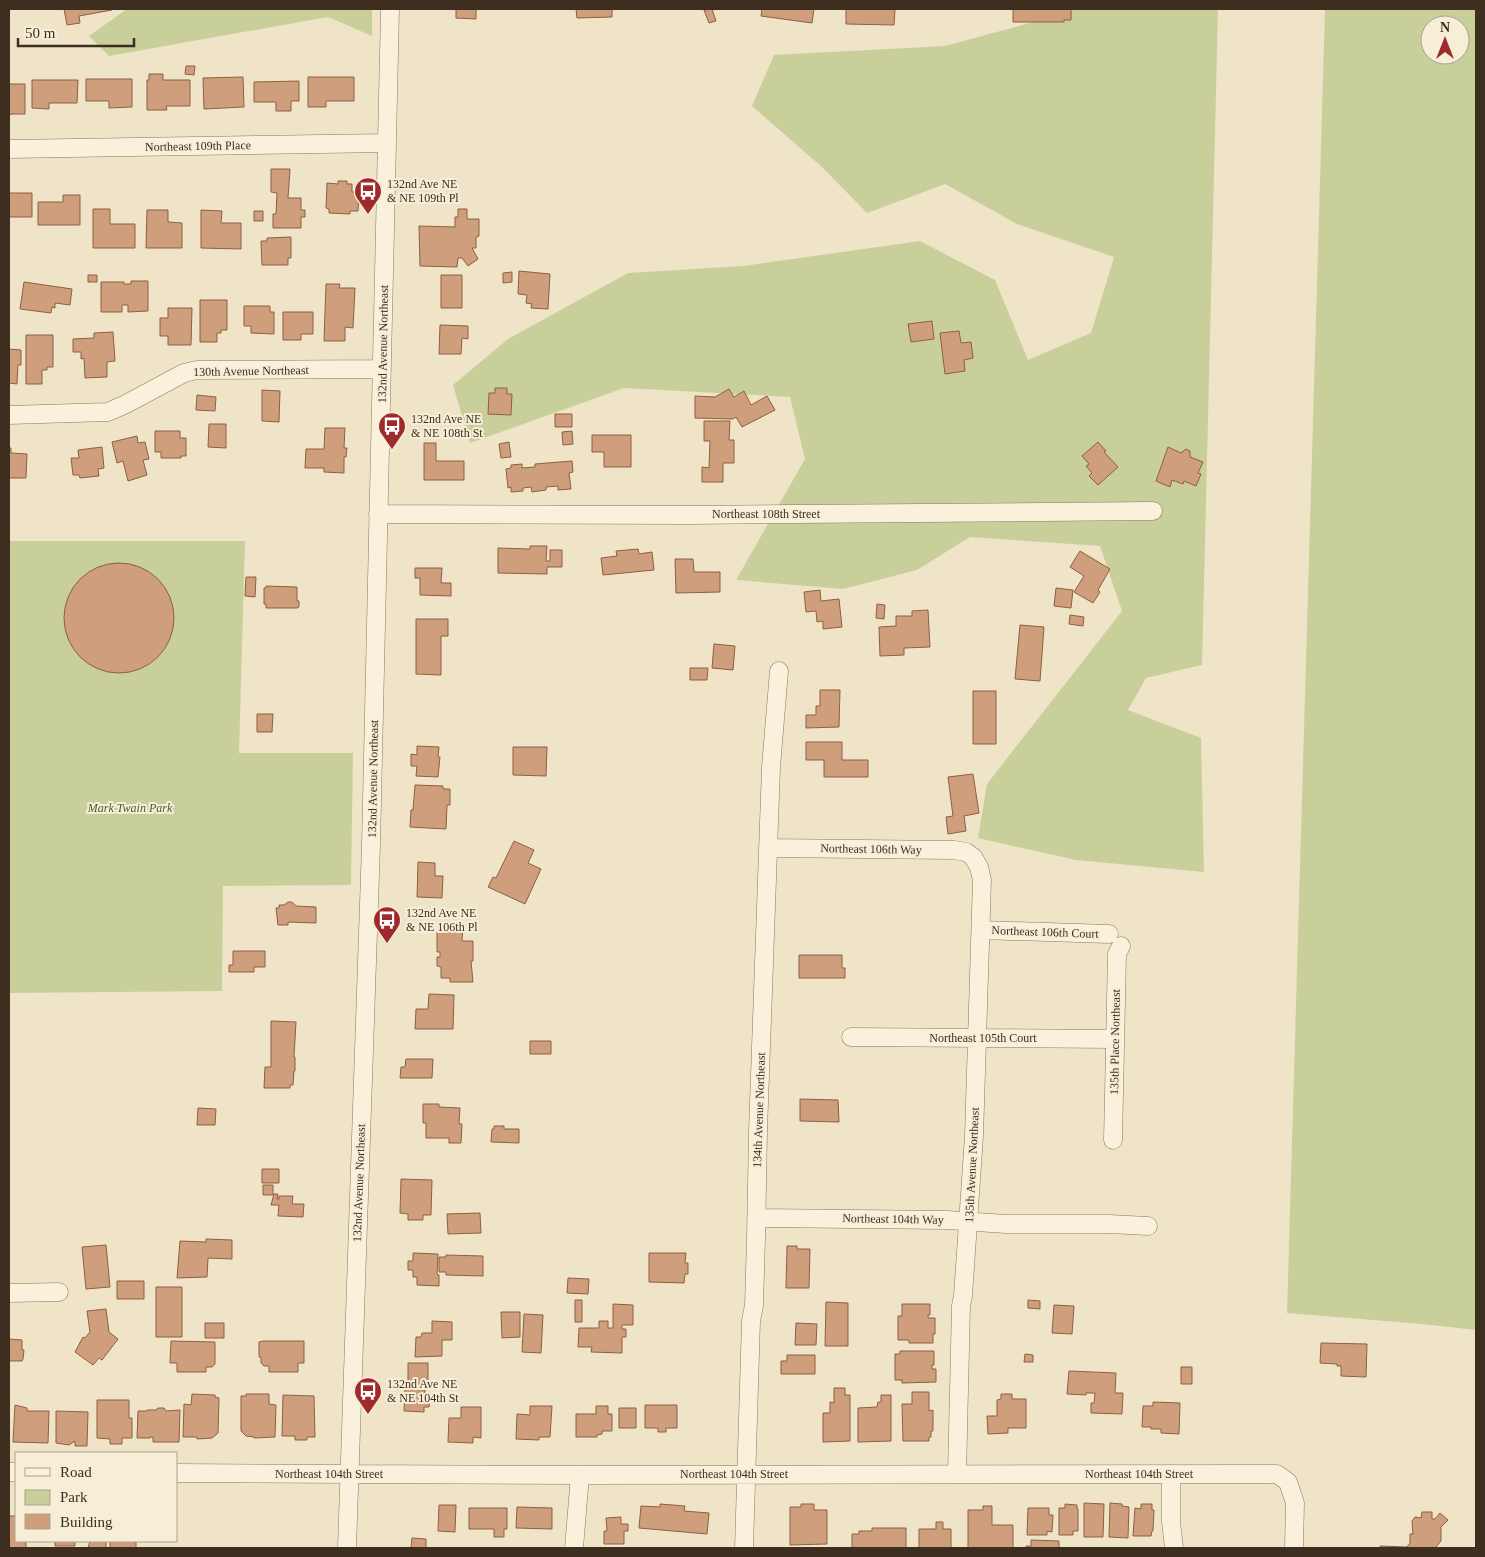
<svg xmlns="http://www.w3.org/2000/svg" width="1485" height="1557" font-family="Georgia,serif">
<rect width="100%" height="100%" fill="#f0e4c8"/>
<path fill="#c9cf9b" fill-rule="evenodd" d="M127,9h245v27l-44,-19 -219,39 -20,-20z
M1059,9h159l-16,656 -56,13 -18,32 73,28 3,134 -128,-12 -98,-22 9,-54 135,-173 -22,-65 -130,-9 -53,33 -74,19 -107,-9 69,-121 -15,-62 -166,-9 -154,55 -17,-58 55,-46 120,-66 115,-7 177,-25 75,39 33,80 63,-27 23,-76 -97,-33 -72,-40 -78,29 -45,-46 -70,-61 22,-51 171,-9 114,-31z
M1325,9h151v1321l-54,-6 -135,-11zM1430,25h30v30h-30z
M9,541h236l-6,212h114l-2,132 -128,1 -1,105 -213,2z"/>
<path fill="#cf9f7d" stroke="#8d5f41" d="M64,9h47l1,1 -33,6 1,7 -13,2z
M456,9h20v10l-20,-1z
M576,9h36v8l-35,1z
M712,9l4,12 -7,2 -5,-13z
M762,9h52l-2,14 -51,-7z
M846,9h49l-1,16 -48,-1z
M1013,9h58v11h-7v2h-51z
M186,66h9l-1,9 -9,-1z
M149,74h14v6h27v26h-24l1,4h-20v-30h2z
M243,77l1,30 -40,2 -1,-31z
M308,77h46v24h-28v6h-18z
M86,79h46v28l-23,1v-7h-23z
M32,80h46l-1,23h-28v6l-17,-1z
M299,81v20h-8v10h-15v-9h-22v-20z
M9,84h16v30h-14l-2,2z
M271,169h19l-2,29h13v12h4v7h-4v11h-28v-14h3l1,-21 -6,-1z
M338,181h9v3h5v8h7l-1,19h-8v3l-21,-1v-4l-3,-1 1,-25 11,1z
M9,193h23v24h-23z
M63,195h17v30h-42v-23h25z
M93,209h17v15h25v24h-42z
M458,209h9v10h12v17l-3,1v11h-4l6,11 -10,7 -6,-8h-4l-1,9 -37,-1 -1,-40 36,1v-10h3z
M147,210h21v12l14,1v25h-36z
M201,210l21,1 -1,12h20v26l-40,-1z
M254,211h9v10h-9z
M291,237v21h-3v7h-26l-1,-24h6v-3z
M519,271l31,3 -2,35 -17,-1 1,-4 -6,-1 1,-8 -9,-1z
M512,272v10l-9,1v-10z
M88,275h9v7h-9z
M441,275h21v33h-21z
M131,281h17v30l-20,1v-7h-6v7h-21v-30h23v2h7z
M24,282l48,7 -2,16 -15,-2v5l-3,-1 -1,6 -31,-4z
M326,284h14l-1,4h16l-2,40 -8,-1v14h-21z
M200,300h27v30h-6v3h-4v9h-17z
M244,306h26v6h4v22l-23,-1v-7h-7z
M168,308h24l-1,37h-23v-9h-8v-18h8z
M283,312h30v22h-12v6h-18z
M932,321l2,18 -23,3 -3,-18z
M440,325l28,1v13l-6,-1 -1,16h-22z
M959,331l2,12 10,-1 2,16 -9,2 1,11 -20,3 -5,-41z
M113,332l2,29 -8,1v15l-22,1 -1,-20 -3,1v-7h-8v-13l21,-1v-5z
M26,335h27v32h-6v3h-5v14h-16z
M9,349l12,1v15h-3l-1,19 -8,-1z
M495,388h12v6h5l-1,21 -23,-1 1,-21h6z
M729,389l5,8 10,-6 7,14 16,-9 8,14 -33,17 -6,-10 -3,2 -38,-1v-22l20,1z
M262,390l18,1 -1,31 -17,-1z
M197,395l19,2 -1,14 -19,-1z
M555,414h17v13h-17z
M704,421h26l-1,19h5v23h-11v19h-21v-15l7,1 1,-27h-6z
M209,424h17v24l-18,-1z
M325,428h20l-1,20h3l-1,9h-2v16l-20,-1v-4h-19l1,-19h18z
M155,431h25v7h6v18h-5v2h-20v-6h-6z
M572,431l1,13 -10,1 -1,-13z
M592,435h39v32h-27v-15h-12z
M137,436l1,7 7,-1 4,17 -6,1 4,15 -19,6 -5,-20 -6,2 -5,-21z
M509,442l2,15 -10,1 -2,-14z
M1098,442l8,9 -2,1 14,15 -20,18 -9,-9 3,-3 -6,-7 3,-2 -7,-8z
M424,443h12v18h28v19h-40z
M102,447l2,21 -6,1 1,7 -19,2 -1,-3h-6l-2,-17h8l-1,-8z
M1168,447l13,6 5,-4 4,2v6l13,5 -5,11 3,1 -5,12 -12,-5 -1,3 -11,-4 -2,7 -14,-6z
M9,448h2v5l16,1 -1,24h-17z
M572,461l1,11 -4,1 2,16 -13,1v-4l-12,1v3l-14,2 -1,-5 -8,1v3l-12,1v-5l-3,1 -2,-19 5,-1v-3l11,-1v4l13,-1v-3z
M530,546h17l-1,15h4v-11h12v17h-15v7l-49,-1v-25l32,1z
M638,549l1,5 13,-2 2,18 -51,5 -2,-17 16,-2 -1,-5z
M1080,551l30,18 -12,21 2,2 -7,11 -19,-11 10,-16 -14,-9z
M675,559h18l1,13h26v20l-44,1z
M64 618a55 55 0 1 1 110 0a55 55 0 1 1-110 0Z
M415,568h27l-1,15h10v13l-31,-1v-17h-5z
M246,577h10l-1,20 -10,-1z
M266,586l31,1v14h2v6l-2,1h-31v-4h-2v-16h2z
M1056,588l17,2 -2,18 -17,-2z
M820,590l1,11 18,-2 3,28 -19,2v-8l-6,1 -1,-11 -10,1 -2,-20z
M877,604l8,1 -1,14 -8,-1z
M928,610l2,37 -26,1v7l-24,1 -1,-29 17,-1v-10h16v-5z
M1070,615l14,2 -1,9 -14,-2z
M416,619h32v17h-7v39l-25,-1z
M1020,625l24,2 -4,54 -25,-2z
M714,644l21,2 -2,24 -21,-2z
M690,668h18l-1,12h-17z
M820,690h20l-1,37 -33,1v-13h10v-9h4z
M973,691h23v53h-23z
M257,714h16l-1,18h-15z
M806,742h36v18h26v17h-44v-17h-18z
M417,746l22,1 -1,10h2l-2,20 -22,-1 1,-10h-6v-12l6,1z
M513,747h34l-1,29 -33,-1z
M973,774l6,39 -15,3 2,15 -18,3 -2,-17 7,-1 -5,-39z
M415,785l28,1v3h7v16h-3l-1,24 -36,-2 1,-17h2z
M514,841l20,9 -6,13 13,6 -16,35 -37,-17 5,-10 3,1z
M418,862l17,1v13h8l-1,22 -25,-1z
M288,902h4l4,4 20,1v16l-28,-1v3h-10l-2,-17h3v-3h5z
M441,925h22l-1,16h11v20h-2l2,21h-23v-4h-9v-11l-4,-1v-9h3v-5h-3v-20h4z
M233,951h32v16h-11v5h-25v-7h4z
M799,955h43v13h3v10h-46z
M429,994l25,1 -1,34h-38l1,-20h12z
M271,1021l25,1 -2,35h1v14h-1l-1,14h-3v3h-26l1,-21h6z
M530,1041h21v13h-21z
M406,1059h27l-1,19h-32l1,-11h4z
M800,1099l38,1 1,22 -39,-1z
M423,1104h16v3l21,1 -1,16h3l-1,19h-12v-5h-23v-15h-3z
M198,1108l18,1 -1,16h-18z
M494,1126h10v3h15v14l-28,-1 1,-13h2z
M262,1169h17v14h-17z
M401,1179l31,1 -1,35h-8v5h-15v-6l-8,-1z
M263,1185h10v10h-10z
M274,1194h4l-1,5h2v-3h14l-1,8h12l-1,13 -25,-1 1,-11h-8z
M480,1213l1,20 -33,1 -1,-20z
M206,1239l26,1v19l-24,-1 -1,19 -30,1 3,-37 26,1z
M106,1245l4,42 -24,2 -4,-42z
M787,1246h10v3h13l-1,39h-23z
M413,1253l25,1 -1,20 2,1v11l-22,-1v-8h-4v-7h-5v-9h5z
M649,1253h37l-1,10h3v11h-3l-1,9 -35,-1z
M446,1255l37,1v20l-37,-1v-3h-7v-15h7z
M568,1278l21,1 -1,15 -21,-1z
M117,1281h27v18h-27z
M156,1287h26v50h-26z
M575,1300h7v22h-7z
M1028,1300l12,1v8l-12,-1z
M826,1302l22,1v43h-23z
M613,1304l20,1v20h-11v4h4v8h-4v16l-31,-1 1,-5h-14l1,-19h20v-7h9v7h5z
M902,1304h28v11h-2v3h7v16h-2v9h-24v-3h-11v-24h4z
M1054,1305l20,1 -2,28 -20,-1z
M106,1309l3,23 9,7 -16,21 -3,-2 -6,7 -18,-13 8,-15 2,1 5,-6 -3,-21z
M501,1312h19v25l-18,1z
M524,1314l19,1 -2,38 -19,-1z
M432,1321l20,1v18h-10v16l-27,1 1,-20h5l1,-4h10z
M205,1323h19v15h-19z
M796,1323l21,1 -1,21h-21z
M9,1339l13,1v10h2l-1,9 -1,2h-13z
M171,1341l44,1v22l-3,3h-6v5h-29v-9h-7z
M263,1341h41v22h-6v9h-29v-6h-5l-3,-3v-6h-2v-15z
M1321,1343l46,1 -1,33 -25,-1v-10h-4v-2l-17,-1z
M900,1351h34v14h-2v4h4v13l-34,1v-3h-7v-26h5z
M1025,1354l8,1v7h-9z
M787,1355h28v19h-34v-13h6z
M408,1363h20v21h-20z
M1181,1367h11v17h-11z
M1069,1371l47,2 -1,20h8l-1,21 -31,-1v-10h3l1,-10h-9v2l-19,-1z
M834,1388h11v7h5v46l-27,1v-29h7v-11l4,1z
M405,1389l20,1v6l5,1 -1,10h-5v5l-20,-1z
M912,1392h17v19l4,-1v21h-2v6h-2v4h-26l-1,-37h10z
M192,1394l23,1v2l4,1 -1,35 -6,5 -15,1v-2h-14l1,-33 7,1z
M246,1394h23v10l7,1 -1,32 -21,1v-1l-8,-1 -5,-5v-35h5z
M1001,1394h11v5h14v29h-18v5l-20,1 -1,-18h10v-16l4,-1z
M283,1395l31,1 1,41h-8v3h-12v-4h-13z
M881,1395h10v46l-33,1v-34l19,-1 1,-5h3z
M97,1400h32v18h3v20h-10v6h-12v-5l-13,-1z
M1153,1402l27,1 -1,31 -18,-1v-4h-10v-2h-9l1,-21h10z
M15,1405l12,3v3h22l-1,32 -35,-1z
M645,1405h32v23h-11v4h-8v-4h-13z
M530,1406h22l-2,31h-11v3l-23,-1 1,-25 13,1z
M596,1406h12v8h4v17h-10v3l-5,1v2h-21v-23h20z
M461,1407h20v31l-8,-1v6l-25,-1 1,-24h12z
M158,1408h6l2,3 14,-1 -1,32h-26v-5h-3v1h-13l1,-27h9v-1h9z
M619,1408h17v20h-17z
M56,1411l32,1 -1,34h-12v-5l-6,4 -13,-2z
M1084,1503l20,1 -1,33h-19z
M1110,1503l12,1v2l7,1 -1,31 -19,-1z
M660,1504l25,2 -1,5 25,2 -2,21 -68,-6 2,-22 19,1z
M801,1504h13v6h13v34l-37,1v-38h11z
M1065,1504l12,1v4h1v22h-5v4h-14v-27h6z
M1141,1504h11v6h2l-1,21h-1l-1,5h-18l2,-28 6,1z
M439,1505h17l-1,27 -17,-1z
M983,1506h9v19h21v23h-45v-38h15z
M517,1507l35,1v21l-36,-1z
M469,1508h38v21h-3v8h-10v-8h-25z
M1028,1508h21v7h4l-1,17 -5,-1v4h-20z
M1422,1512h10v7h3l5,-6 8,7 -7,7v14l-6,7h-55v-2l27,1 3,-4v-9h3l-1,-13 3,-4 6,1z
M9,1516h7v25h10v7h-17z
M621,1517v7h7v7h-4v13h-20v-13h3l-1,-13z
M936,1522h7v7h8v19h-32v-19h17z
M872,1528h34v20h-54v-14h7v-3h13z
M412,1538l14,1v9h-15z
M1031,1540l28,1v7h-33v-2h5z
M41,1541h43h-9v5h-20v-5z
M90,1541h16v7h-18z
M110,1541h26v7h-26z"/>
<g fill="none" stroke-linecap="round" stroke-linejoin="round">
<g stroke="#8d765c" stroke-width="19">
<path id="minor" d="M9,149l378,-6
M9,415l99,-3 18,-8 58,-31 13,-3 185,-1
M378,514l311,1 464,-4
M768,848l186,2 12,2 7,5 6,10 3,13 -8,256 -11,160 -2,10 -4,168
M981,930l128,4
M851,1037l264,2
M1113,1140l4,-186 4,-8
M757,1218l190,2 59,4h103l39,2
M9,1293l50,-1
M9,1472h7
M176,1473l404,2 697,-1 11,8 7,21 -1,45
M1171,1474v48l3,26
M347,1548l24,-703 19,-836
M574,1548l6,-73
M744,1548l7,-227 3,-16 2,-66 2,-108 13,-364 8,-96"/>
</g>
<use href="#minor" stroke="#faf1dc" stroke-width="18"/>
</g>
<defs>
<g id="bus-pin" transform="scale(1.4375)"><path d="M0 17L-7.5 6A9.5 9.5 0 1 1 7.5 6Z" fill="#9e2a2b" stroke="#f7eed8"/><path d="M-5-6H5V4H4V6H2V4H-2V6H-4V4H-5ZM-3.5-4V0h7V-4ZM-3.5 1.2v1.5H-2V1.2ZM2 1.2v1.5H3.5V1.2Z" fill="#fff"/></g>
</defs>
<g fill-rule="evenodd">
<use href="#bus-pin" x="368" y="191"/>
<use href="#bus-pin" x="392" y="426"/>
<use href="#bus-pin" x="387" y="920"/>
<use href="#bus-pin" x="368" y="1391"/>
</g>
<g text-anchor="middle" stroke-width="4" stroke-linejoin="round" paint-order="stroke">
<g font-size="12" fill="#3d2e20" stroke="#f7eed8">
<text transform="translate(198 146) rotate(-1)" y="4">Northeast 109th Place</text>
<text transform="translate(383 344) rotate(-89)" y="4">132nd Avenue Northeast</text>
<text transform="translate(251 371) rotate(-1)" y="4">130th Avenue Northeast</text>
<text x="766" y="518">Northeast 108th Street</text>
<text transform="translate(373 779) rotate(-89)" y="4">132nd Avenue Northeast</text>
<text transform="translate(871 849) rotate(1)" y="4">Northeast 106th Way</text>
<text transform="translate(1045 932) rotate(2)" y="4">Northeast 106th Court</text>
<text x="983" y="1042">Northeast 105th Court</text>
<text transform="translate(1115 1042) rotate(-89)" y="4">135th Place Northeast</text>
<text transform="translate(759 1110) rotate(-88)" y="4">134th Avenue Northeast</text>
<text transform="translate(972 1165) rotate(-87)" y="4">135th Avenue Northeast</text>
<text transform="translate(359 1183) rotate(-88)" y="4">132nd Avenue Northeast</text>
<text transform="translate(893 1219) rotate(1)" y="4">Northeast 104th Way</text>
<text x="329" y="1478">Northeast 104th Street</text>
<text x="734" y="1478">Northeast 104th Street</text>
<text x="1139" y="1478">Northeast 104th Street</text>
</g>
<g font-size="12" fill="#3d2e20" stroke="#f7eed8" text-anchor="start">
<text x="387" y="188">132nd Ave NE<tspan x="387" dy="14">&amp; NE 109th Pl</tspan></text>
<text x="411" y="423">132nd Ave NE<tspan x="411" dy="14">&amp; NE 108th St</tspan></text>
<text x="406" y="917">132nd Ave NE<tspan x="406" dy="14">&amp; NE 106th Pl</tspan></text>
<text x="387" y="1388">132nd Ave NE<tspan x="387" dy="14">&amp; NE 104th St</tspan></text>
</g>
<g font-size="12" font-style="italic" fill="#4d5a26" stroke="#f7eed8">
<text x="130" y="812">Mark Twain Park</text>
</g>
</g>
<rect width="1485" height="1557" fill="none" stroke="#3d2e20" stroke-width="20"/>
<rect x="15" y="1452" width="162" height="90" fill="#f7eed8" stroke="#ada18e"/>
<rect x="25" y="1468" width="25" height="8" fill="#faf1dc" stroke="#ada18e"/>
<text x="60" y="1477" font-size="15" fill="#3d2e20">Road</text>
<rect x="25" y="1490" width="25" height="15" fill="#c9cf9b" stroke="#ada18e"/>
<text x="60" y="1502" font-size="15" fill="#3d2e20">Park</text>
<rect x="25" y="1514" width="25" height="15" fill="#cf9f7d" stroke="#ada18e"/>
<text x="60" y="1527" font-size="15" fill="#3d2e20">Building</text>
<g transform="translate(1445 40)"><circle r="24" fill="#f7eed8" stroke="#ada18e"/>
<path d="M0-4L9 19L0 12L-9 19Z" fill="#9e2a2b"/>
<text y="-8" font-size="14" font-weight="bold" text-anchor="middle" fill="#3d2e20">N</text>
</g>
<path d="M18 38v8h116v-8" fill="none" stroke="#3d2e20" stroke-width="2.5"/>
<text x="25" y="38" font-size="15" fill="#3d2e20" stroke="#f7eed8" stroke-width="4" paint-order="stroke">50 m</text>
</svg>
